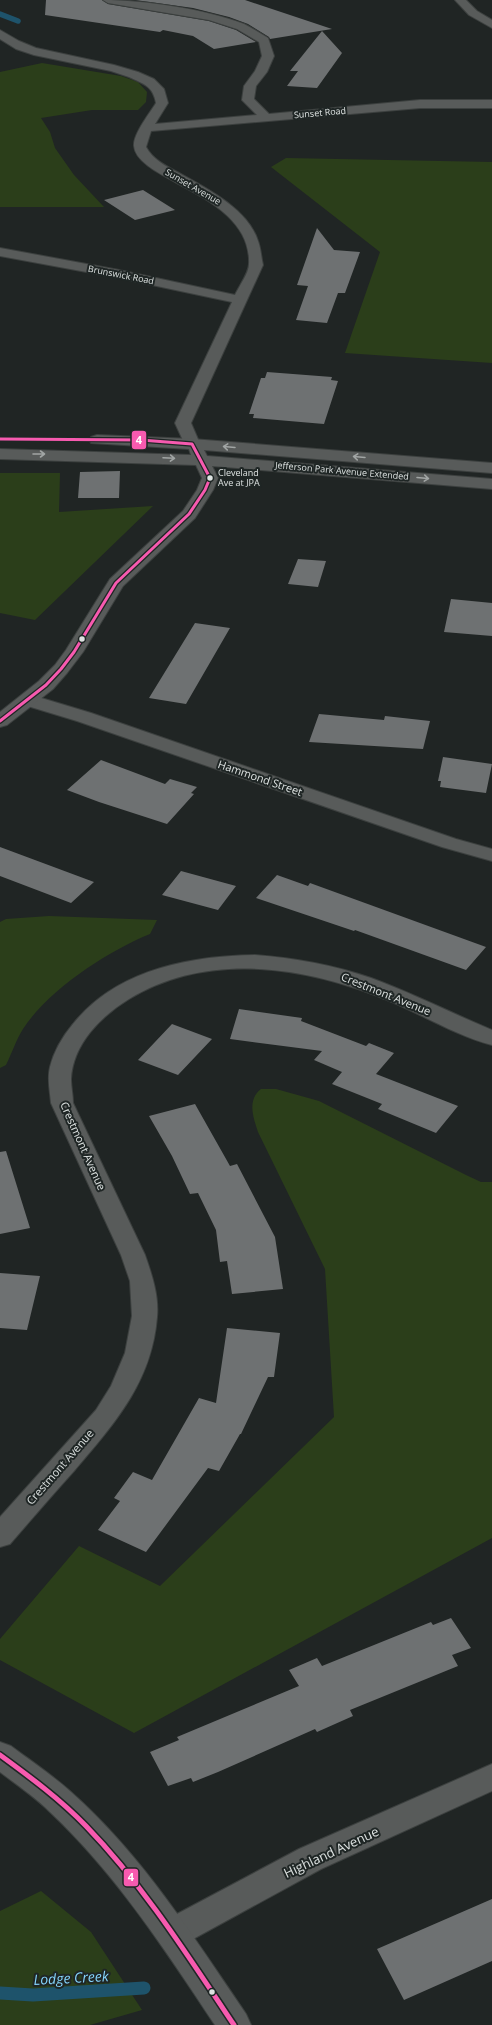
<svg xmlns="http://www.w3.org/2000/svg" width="492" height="2025" font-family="'Open Sans',sans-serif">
<rect width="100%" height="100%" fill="#202524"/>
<path fill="#2b3e1a" d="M42,63l79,13 17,6 9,10 -1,10 -8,8h-46l-51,8 9,14 5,16 19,27 30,32h-104v-135z
M286,158l206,4v201l-147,-10 35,-101 -109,-85z
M0,473h60l-1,39 94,-6 -118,114 -35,-7z
M49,916l108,4 -7,14c-42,17 -102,56 -127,95 -7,11 -11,24 -17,36l-6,3v-146l6,-3z
M261,1089h15l43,12 147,74 15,7h11v356l-358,195 -134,-73v-21l79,-93 81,40 174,-169 -9,-148 -67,-137c-5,-15 -11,-32 3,-43z
M41,1891l50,41 51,78 -52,15h-90v-114z"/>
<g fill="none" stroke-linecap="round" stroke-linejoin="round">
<path stroke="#1e536b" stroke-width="5.5" d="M0,14l18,7"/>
<path stroke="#1e536b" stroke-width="13" d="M0,1993l33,2 111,-7"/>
</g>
<path fill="#6e7172" d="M46,0h56l6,4 101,17 27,9 20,12 -42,7 -21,-13 -30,-6 -3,2 -115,-17z
M135,0h110l87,29 -62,10 -1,-2 -21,-13 -19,-7 -36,-9z
M322,31l20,22 -25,35 -30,-2 11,-15h-8z
M143,190l32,20 -40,10 -31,-20z
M317,228l17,22 26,2 -15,41h-7l-11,30 -31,-3 12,-34 -11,-1z
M267,372l65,5 -1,3 7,1 -14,43 -71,-6 1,-4h-5l12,-36h4z
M120,471l-1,27h-41l2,-26z
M298,559l28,2 -8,26 -30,-3z
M451,599l41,4v33l-48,-4z
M195,623l35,5 -44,76 -37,-6z
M319,714l65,6 1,-4 45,5 -7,28 -114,-7z
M443,757l49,7 -6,29 -46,-6 1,-6h-3z
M101,760l64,24 5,-5 27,8 -6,6 3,1 -27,30 -68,-22 -32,-12z
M0,847l94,35 -23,21 -71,-27z
M181,871l55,15 -18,24 -56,-15z
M277,875l31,11 2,-3 176,64 -20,23 -111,-40 -1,1 -98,-33z
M239,1009l63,9 -1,3 65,25 3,-3 25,10 -18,21 82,32 -22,27 -58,-24 4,-5 -50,-20 10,-12 -28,-12 8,-9 -92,-12z
M172,1024l40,15 -34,36 -40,-15z
M195,1104l35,62 7,-2 38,73 8,52 -51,5 -5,-33 -7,1 -4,-32 -18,-37 -8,1 -18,-38 -23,-40z
M6,1151l24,77 -30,6v-82z
M0,1273l40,3 -13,54 -27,-2z
M227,1328l53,5 -6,44h-6l-27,57h-1l-21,37 -11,-3 -62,84 -48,-22 22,-29 -6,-3 19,-26 19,8 47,-82 17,5z
M451,1618l20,30 -19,7 6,11 -108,44 3,6 -36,16 -2,-3 -97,43 -25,10 -2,-4 -23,8 -18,-34 29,-12 -2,-3 122,-51 -10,-16 28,-12 5,8 109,-44 2,3z
M492,1899v62l-88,39 -27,-51z"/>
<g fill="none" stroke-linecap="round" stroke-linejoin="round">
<g stroke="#3c403f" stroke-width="2">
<path id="minor" d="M103,0c41,0 102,9 141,24 8,4 16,9 24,14l6,18 -7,16 -11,14 -2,13 15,15 151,-14h72v8h-72l-269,23 -5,16c7,13 20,19 33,26 27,15 69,36 79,68 3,8 3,16 5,24l-72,158 9,21 -2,3h-12l-11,-24 57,-121 -113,-24 -119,-22v-8l119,22 116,25c4,-9 14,-22 14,-31 3,-70 -112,-82 -115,-118 -1,-12 16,-33 22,-43 -3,-17 -12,-19 -27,-26l-18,-6 -77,-16 -18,-6 -16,-10v-9l19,11 17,7 78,17 24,7 16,7 10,10 4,14 -13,21 102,-9 -15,-15 2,-14 11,-15 7,-15 -3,-14 -22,-13 -28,-9 -101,-17z
M455,0h11l11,11 15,9v8l-23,-13z
M28,694l63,19 365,126 36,10v12l-50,-14 -365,-126 -56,-17 -2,-4 2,-4z
M255,955c40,3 78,10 116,23 41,15 80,35 121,52v15c-35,-9 -67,-29 -100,-43 -83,-35 -182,-52 -263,-3 -28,17 -56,45 -58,80 0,8 2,16 2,24l72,152c7,20 14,41 12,62 -5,65 -43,107 -83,154 -22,24 -43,49 -64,73l-10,3v-30l96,-107 15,-24 14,-33 7,-37 -2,-35 -9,-26 -70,-152c-1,-12 -4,-24 -1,-36 4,-16 13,-31 23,-43 43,-54 116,-68 182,-69z
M492,1764v27l-171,78 -137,75 -11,4 -11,-4 -5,-11 5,-11 137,-73z"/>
</g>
<g stroke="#3c403f" stroke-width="2">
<path id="tertiary" d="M97,435l95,4 300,24v10l-288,-23 3,6 285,23v10l-280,-23 6,12 -5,12 -18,28 -72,68 -40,66 -16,21 -14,16 -46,36 -7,2v-15l39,-31 16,-16 11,-15 44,-71 73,-68 14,-21 5,-12 -6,-13 -196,-6v-10l191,6 -2,-6 -98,-6 -2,-3 2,-3z
M0,1742l11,4c20,15 41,29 60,46 71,63 122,144 175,222l5,11h-36c-50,-75 -99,-151 -165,-213 -15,-15 -33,-27 -50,-40z"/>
</g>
<use href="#minor" fill="#585b5a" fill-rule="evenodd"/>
<use href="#tertiary" fill="#585b5a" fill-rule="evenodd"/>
<g stroke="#1f2625" stroke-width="5.5">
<path id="bus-1-far1" d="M0,439l141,1 51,4 18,34 -5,12 -16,24 -73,69 -42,69 -13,17 -15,16 -46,36"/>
</g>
<g stroke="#1f2625" stroke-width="8">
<path id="bus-1" d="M0,1755c30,22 60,44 86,71 58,60 102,130 148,199"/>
</g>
<use href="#bus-1-far1" stroke="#f75aaf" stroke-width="3"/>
<use href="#bus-1" stroke="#f75aaf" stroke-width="5"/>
</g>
<defs><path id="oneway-shaft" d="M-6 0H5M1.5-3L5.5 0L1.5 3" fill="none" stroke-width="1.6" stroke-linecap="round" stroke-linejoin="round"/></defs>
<g stroke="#a1a5a4">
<use href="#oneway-shaft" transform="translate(229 447) rotate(-175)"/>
<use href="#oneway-shaft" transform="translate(39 454)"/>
<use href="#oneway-shaft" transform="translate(359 457) rotate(-175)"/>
<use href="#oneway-shaft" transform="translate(169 458) rotate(3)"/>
<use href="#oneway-shaft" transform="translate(423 478) rotate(5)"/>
</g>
<g fill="#dde2e1" stroke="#1f2625" stroke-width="1.5">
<circle cx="210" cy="478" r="3.5"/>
<circle cx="82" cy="639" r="3.5"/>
<circle cx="212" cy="1992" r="3.5"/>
</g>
<g text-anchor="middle" stroke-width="4" stroke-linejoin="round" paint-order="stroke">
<g font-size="9" fill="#dde2e1" stroke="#1f2625">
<text transform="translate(320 113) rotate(-5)" y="3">Sunset Road</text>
<text transform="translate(193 187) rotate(30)" y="3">Sunset Avenue</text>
<text transform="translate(121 275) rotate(11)" y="3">Brunswick Road</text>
<text transform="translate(342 471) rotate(5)" y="3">Jefferson Park Avenue Extended</text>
</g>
<g font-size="9" fill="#dde2e1" stroke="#1f2625" text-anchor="start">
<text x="218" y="476">Cleveland<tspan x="218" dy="10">Ave at JPA</tspan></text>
</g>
<g font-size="11" fill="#dde2e1" stroke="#1f2625">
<text transform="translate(260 778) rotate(19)" y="4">Hammond Street</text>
<text transform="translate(386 994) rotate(22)" y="4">Crestmont Avenue</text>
<text transform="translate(83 1146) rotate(66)" y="4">Crestmont Avenue</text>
<text transform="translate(60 1467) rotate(-49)" y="4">Crestmont Avenue</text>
</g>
<g font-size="13" fill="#dde2e1" stroke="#1f2625">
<text transform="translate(331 1852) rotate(-25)" y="5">Highland Avenue</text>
</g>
<g font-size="14" font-style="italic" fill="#85d5fd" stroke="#1f2625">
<text transform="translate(71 1978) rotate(-3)" y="5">Lodge Creek</text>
</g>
</g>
<g stroke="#1f2625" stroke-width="1.5">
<rect x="131" y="430" width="16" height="20" rx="4" fill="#f75aaf"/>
<rect x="123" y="1868" width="16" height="19" rx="4" fill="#f75aaf"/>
</g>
<g font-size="11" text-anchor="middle" font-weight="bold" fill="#fff">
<text x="139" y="444">4</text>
<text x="131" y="1881">4</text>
</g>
</svg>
